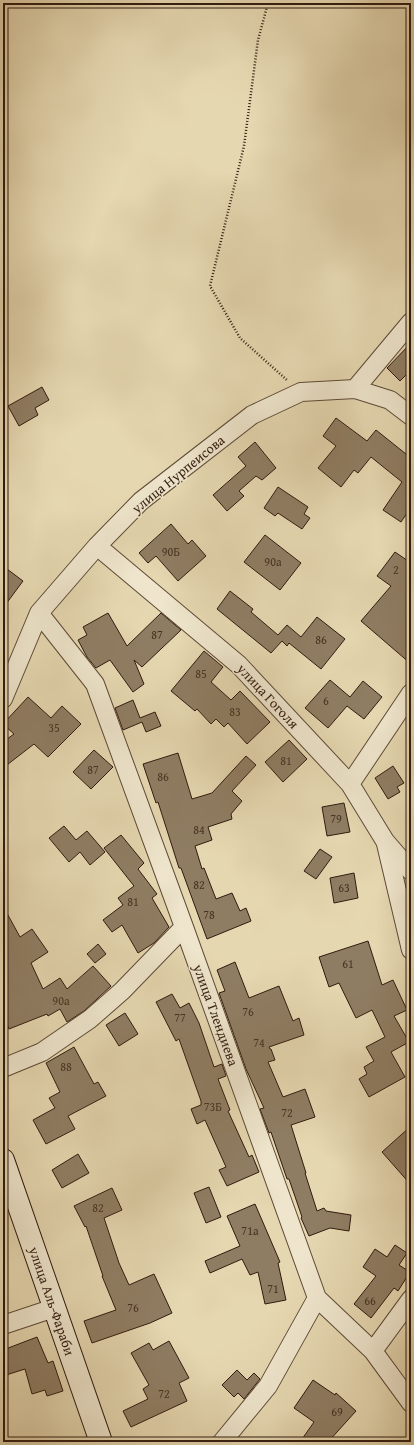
<svg xmlns="http://www.w3.org/2000/svg" width="414" height="1445" font-family="'Gentium Book Plus',serif">
<rect width="100%" height="100%" fill="#e5d7b0"/>
<filter id="stains"><feTurbulence type="fractalNoise" baseFrequency=".005" numOctaves="4"/><feColorMatrix values="0 0 0 0 .2 0 0 0 0 .09 0 0 0 0 .02 0 0 0 .5 -.17"/></filter>
<radialGradient id="worn" r=".72"><stop offset=".6" stop-color="#630" stop-opacity="0"/><stop offset="1" stop-color="#630" stop-opacity=".3"/></radialGradient>
<path fill="#8f7d63" stroke="#311b0f" d="M411,343v27l-11,11 -13,-13z
M42,387l7,13 -14,8 3,7 -19,11 -11,-20z
M336,418l31,23 9,-11 35,28v49l-10,15 -18,-12 19,-28 -31,-25 -13,16 -4,-3 -13,17 -23,-19 18,-22 -13,-10z
M255,442l21,26 -14,12 -6,-4 -17,15 5,5 -17,15 -14,-16 33,-29 -8,-9z
M278,487l30,20 -4,7 6,4 -8,11 -24,-16 -3,3 -11,-8z
M171,524l17,20 4,-4 14,16 -28,25 -22,-25 -8,7 -9,-10z
M265,535l36,28 -21,27 -36,-28z
M395,552l16,11v101l-50,-43 30,-35 -14,-10z
M3,566l20,15 -20,27z
M230,591l23,18 -2,3 27,23 9,-10 14,12 16,-20 28,22 -24,30 -32,-26 -2,3 -5,-5 -11,12 -54,-44z
M108,613l19,33 34,-33 20,17 -39,37 -8,-7 10,24 -11,8 -23,-32 -14,8 -9,-11 -9,-17 9,-5 -4,-8z
M204,651l19,16 -12,15 20,18 9,-9 30,31 -23,22 -19,-21 -4,4 -8,-8 -5,5 -14,-15 -2,2 -24,-20z
M330,680l20,17 13,-16 19,16 -18,22 -17,-13 -19,22 -23,-20z
M28,697l23,21 11,-12 19,18 -33,33 -14,-13 -31,24v-26l11,-8 -11,-10z
M133,700l7,18 15,-6 6,14 -15,6 -4,-10 -19,8 -8,-22z
M289,740l18,19 -24,23 -18,-20z
M94,750l19,17 -22,22 -18,-17z
M178,753l14,46 20,-6 34,-37 10,9 -24,26 10,10 -11,13 1,5 -24,8 4,13 -17,6 7,23 2,-1 12,31 16,-6 8,18 6,-3 5,13 -44,18 -26,-71h-2l-21,-66 -2,1 -13,-39z
M393,766l11,17 -7,4 3,5 -12,7 -13,-21z
M344,803l6,29 -23,4 -5,-29z
M64,826l12,14 11,-9 18,21 -15,13 -10,-13 -11,10 -20,-24z
M121,835l23,28 -6,6 19,25 -5,4 17,29 -15,16 -16,10 -16,-28 -10,7 -9,-12 20,-15 -5,-7 16,-12 -30,-38z
M320,849l12,8 -16,22 -12,-8z
M354,873l4,25 -24,5 -4,-25z
M3,906l17,31 12,-8 16,23 -17,11 12,26 17,-11 7,11 26,-23 18,20 -27,25 -17,11 -7,-13 -12,7 -1,-2 -38,15 -6,-15z
M368,941l14,44 11,-5 14,30 -13,6 15,26 -18,10 14,25 -36,20 -10,-18 8,-5 -3,-7 10,-6 -8,-14 19,-10 -13,-27 -16,8 -17,-35 -10,4 -10,-30z
M98,944l8,10 -11,9 -8,-9z
M235,962l14,36 30,-12 14,35 6,-3 5,17 -35,12 1,2h1l4,11 -7,2 15,35 22,-8 10,28 -24,8 15,48h-1l12,38 7,-3 2,3 25,4 -2,16 -19,-3 -21,8 -8,-18 1,-1 -13,-38h-2l-16,-47 -2,1 -9,-24 4,-1 -18,-39 -27,-76 6,-2 -8,-21z
M172,994l8,14 9,-5 10,20 15,44 8,-3 4,12 -8,3 12,31 -2,1 21,46 3,-2 7,17 -32,14 -8,-16 7,-3 -21,-47 -8,4 -6,-15 10,-4v-4l-22,-62 -3,2 -20,-39z
M125,1013l13,21 -19,12 -13,-21z
M74,1047l20,37 4,-2 8,14 -38,20 7,13 -29,15 -13,-24 22,-12 -6,-10 11,-6 -14,-29z
M411,1126v59l-29,-33z
M78,1154l11,19 -27,15 -10,-18z
M209,1187l12,30 -15,6 -12,-30z
M112,1188l10,22 -18,8 15,45 10,22 25,-11 18,39 -22,10 -58,20 -8,-22 32,-11 -14,-34h1l-17,-50 -1,1 -11,-21z
M255,1204l25,58 -2,1 8,37 -21,4 -7,-32 -8,3 -8,-16 -32,14 -5,-12 35,-15 -13,-30z
M395,1245l12,8 -8,12 11,7 -12,19 -4,-3 -23,30 -17,-14 22,-28 -13,-9 12,-18 12,8z
M37,1337l11,26 5,-2 10,30 -16,5 -2,-6 -13,4 -7,-25 -22,7v-26z
M169,1341l20,37 -10,5 8,18 -56,26 -8,-16 25,-12 -5,-10 6,-4 -18,-32 18,-10 4,7z
M237,1370l10,10 7,-7 6,6 -16,20 -6,-6 -4,4 -12,-12z
M313,1380l22,15 1,-2 20,18 -28,31h-28l14,-20 -20,-14z"/>
<g fill="none" stroke-linecap="round" stroke-linejoin="round">
<g stroke="#5e4a37" stroke-width="20">
<path id="minor" d="M355,389l35,11 21,16
M97,546l142,119 111,119 35,57 26,30
M39,613l56,71 89,243 133,371 56,53 38,52
M3,699l36,-86 58,-67 44,-45 111,-86 49,-23 54,-3 56,-67
M350,784l61,-91
M386,844l25,106
M3,1068l39,-16 48,-33 32,-28 62,-64
M3,1325l51,-17
M373,1351l38,-52
M222,1442l46,-56 49,-88"/>
</g>
<g stroke="#311b0f" stroke-width="24">
<path id="secondary" d="M3,1160l98,282"/>
</g>
<path stroke="#311b0f" stroke-width="2.5" stroke-dasharray="1 2" stroke-linecap="butt" d="M268,3l-10,37 -14,106 -34,140 30,52 48,43"/>
<use href="#minor" stroke="#eee5cc" stroke-width="18"/>
<use href="#secondary" stroke="#eee5cc" stroke-width="22"/>
</g>
<g text-anchor="middle" stroke-width="3" stroke-linejoin="round" paint-order="stroke">
<g font-size="12" fill="#483424">
<text x="171" y="556">90Б</text>
<text x="273" y="566">90а</text>
<text x="396" y="574">2</text>
<text x="157" y="639">87</text>
<text x="321" y="644">86</text>
<text x="201" y="678">85</text>
<text x="326" y="705">6</text>
<text x="235" y="716">83</text>
<text x="54" y="732">35</text>
<text x="286" y="765">81</text>
<text x="93" y="774">87</text>
<text x="163" y="781">86</text>
<text x="336" y="823">79</text>
<text x="199" y="834">84</text>
<text x="199" y="889">82</text>
<text x="344" y="892">63</text>
<text x="133" y="906">81</text>
<text x="209" y="919">78</text>
<text x="348" y="968">61</text>
<text x="61" y="1005">90а</text>
<text x="248" y="1016">76</text>
<text x="180" y="1022">77</text>
<text x="259" y="1047">74</text>
<text x="66" y="1071">88</text>
<text x="213" y="1111">73Б</text>
<text x="287" y="1117">72</text>
<text x="98" y="1212">82</text>
<text x="250" y="1235">71а</text>
<text x="273" y="1293">71</text>
<text x="370" y="1305">66</text>
<text x="133" y="1312">76</text>
<text x="164" y="1398">72</text>
<text x="337" y="1416">69</text>
</g>
<g font-size="14" fill="#311b0f" stroke="#eee5cc">
<text transform="translate(178 474) rotate(-39)" y="5">улица Нурпеисова</text>
<text transform="translate(268 696) rotate(47)" y="5">улица Гоголя</text>
<text transform="translate(216 1015) rotate(70)" y="5">улица Тлендиева</text>
<text transform="translate(52 1301) rotate(71)" y="5">улица Аль-Фараби</text>
</g>
</g>
<rect width="414" height="1445" fill="none" stroke="#e5d7b0" stroke-width="16"/>
<rect x="4" y="4" width="406" height="1437" fill="none" stroke="#311b0f" stroke-width="2"/>
<rect x="8" y="8" width="398" height="1429" fill="none" stroke="#311b0f"/>
<rect width="100%" height="100%" filter="url(#stains)"/>
<rect width="100%" height="100%" fill="url(#worn)"/>
</svg>
